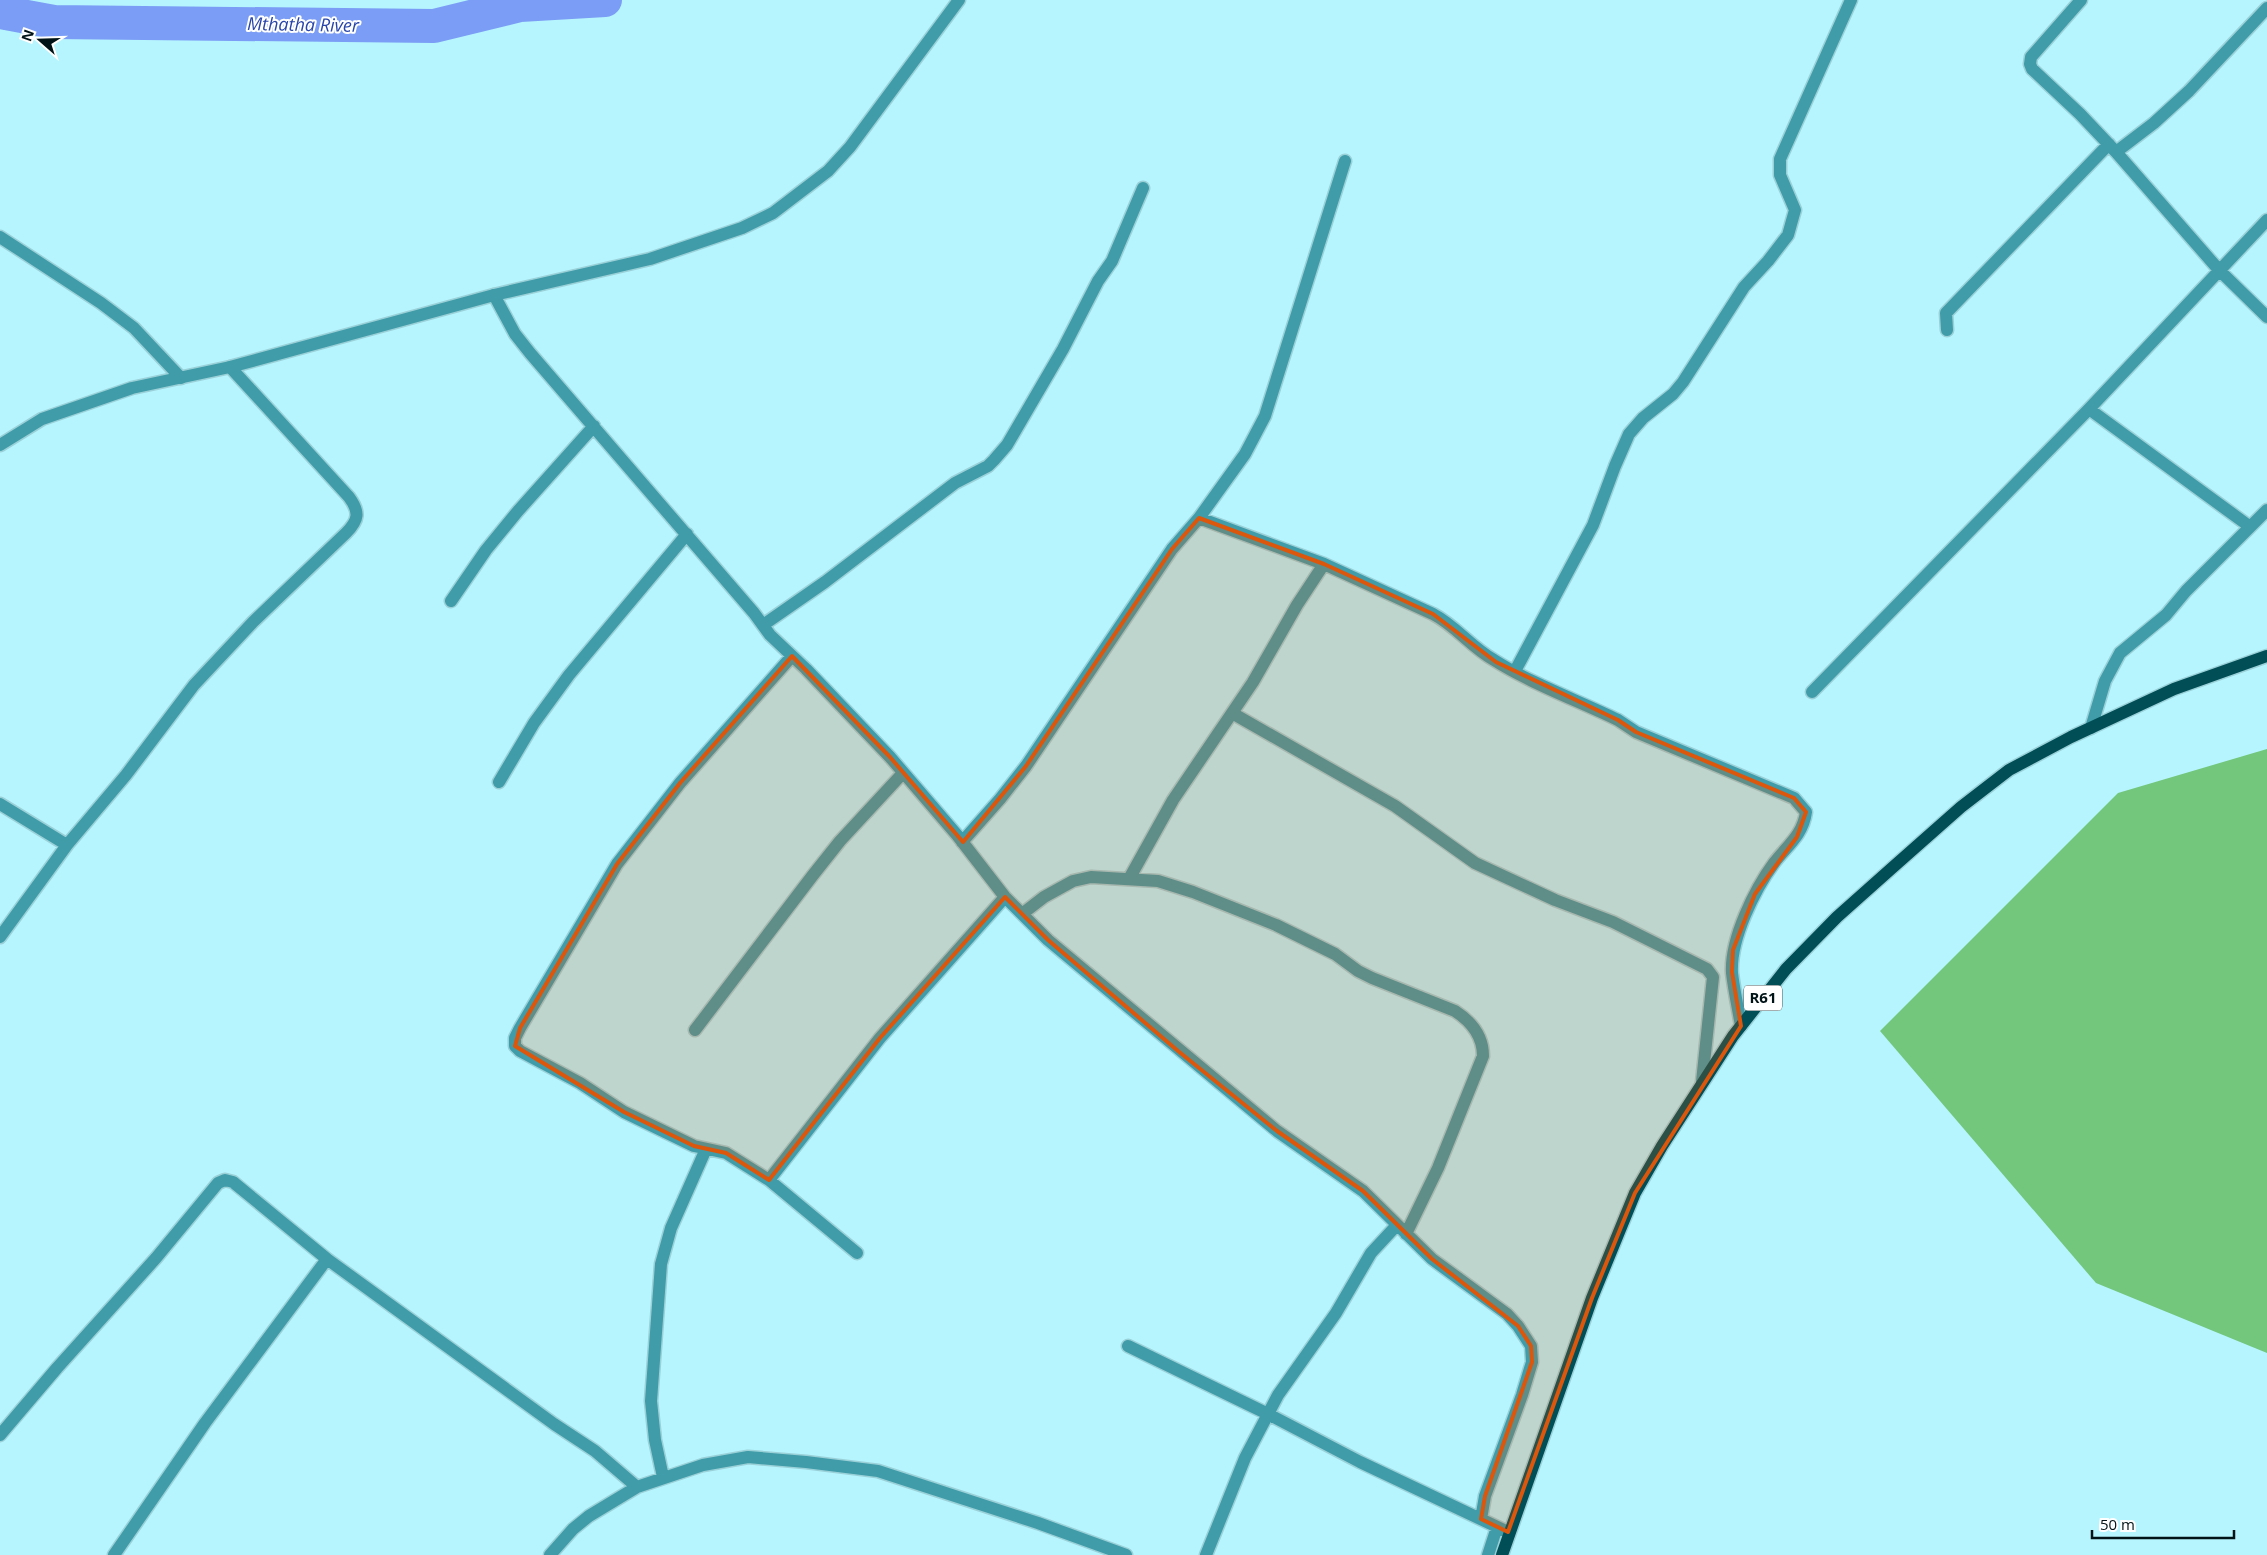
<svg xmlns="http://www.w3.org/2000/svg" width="2267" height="1555" font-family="'Open Sans',sans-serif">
<rect width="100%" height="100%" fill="#b7f5fe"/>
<path fill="#72c77c" d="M2267,749v604l-171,-70 -216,-252 238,-238z"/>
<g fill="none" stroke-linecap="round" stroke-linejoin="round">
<path stroke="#7b9df5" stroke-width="34" d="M0,12l54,10 380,4 86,-21 85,-5"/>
<g stroke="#9ad1d9" stroke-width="15">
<path id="minor" d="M2081,0l-50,57 -1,7 2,5 48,45 36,38 103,118 48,47
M2116,152l38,-29 35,-32 78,-83
M0,237l101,66 33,25 47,50
M494,295l21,39 15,19 224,260 16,22 36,34 84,88 67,78 48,62 43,43 229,191 86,60 69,68 75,55 11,12 13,20 1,16 -10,33 -37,101 -4,23
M1947,330l-1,-17 163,-169
M2089,409l160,117
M1199,518l46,-64 20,-38 80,-255
M451,601l35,-51 32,-39 76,-85
M763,625l62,-43 130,-99 33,-17 6,-6 13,-15 56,-96 35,-68 14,-20 31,-73
M792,656l-112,127 -63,81 -97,164 -5,10v8l5,5 60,32 44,29 70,34 32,7 43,27 88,73
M1515,671l78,-146 22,-59 14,-32 14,-16 30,-24 10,-12 61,-95 24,-26 20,-26 7,-25 -15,-35v-16l71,-159
M1812,692l277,-283 178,-189
M1232,713l163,93 80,57 80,37 58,22 94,47 6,8 -11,105
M2091,728l14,-47 15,-28 46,-38 20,-24 81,-81
M499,782l35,-59 35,-48 118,-141
M0,804l67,41
M962,842l38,-43 26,-33 146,-217 27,-31 125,46 109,50c23,12 38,33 61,46 36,23 85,41 124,60l18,12 158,66 12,14c-3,23 -19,34 -32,51 -19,26 -44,76 -42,110 2,17 6,35 9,53
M1129,879l44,-79 80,-118 44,-77 27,-41
M1022,914l22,-17 29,-16 18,-4 67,4 35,11 83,33 59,29 23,17 14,7 83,33c17,11 28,25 28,45l-45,112 -32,66
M0,937l67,-92 59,-70 68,-90 59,-63 93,-89c13,-13 14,-21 3,-36l-119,-130
M695,1030l118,-155 27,-34 63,-68
M769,1180l111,-142 125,-141
M1128,1346l140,68 92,48 148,70
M0,1435l57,-67 99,-110 62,-75 7,-3 8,2 94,77 227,165 41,27 42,36
M663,1477l-8,-37 -4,-39 10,-137 10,-36 35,-79
M114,1555l91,-132 122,-164
M550,1555l23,-26 16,-13 48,-29 66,-22 45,-8 58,5 72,9 160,52 88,32
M1206,1555l39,-97 33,-63 58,-82 35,-60 26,-28
M1488,1555l9,-28"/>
</g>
<g stroke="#9ad1d9" stroke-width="15">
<path id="tertiary" d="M0,445l42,-26 90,-31 98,-21 264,-72 156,-36 92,-31 31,-15 55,-42 22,-24 109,-147"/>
</g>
<g stroke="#9ad1d9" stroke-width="15">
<path id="primary" d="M1502,1555l90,-257 43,-105 27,-47 71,-110 53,-67 51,-52 55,-49 69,-61 48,-37 62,-33 103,-48 93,-33"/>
</g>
<use href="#minor" stroke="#409ca8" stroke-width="12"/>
<use href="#tertiary" stroke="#409ca8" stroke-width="12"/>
<use href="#primary" stroke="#014e56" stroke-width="12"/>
</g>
<path fill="#dc560c" fill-opacity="0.2" stroke="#dc560c" stroke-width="4" stroke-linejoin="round" d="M1199,518l125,46 109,50 63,48 122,58 18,12 158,66 12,14 -9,25 -42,57 -22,56 -1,22 9,54 -106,167 -43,105 -84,234 -27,-13 4,-23 47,-134 -1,-16 -13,-20 -86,-67 -69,-68 -86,-60 -99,-80 -130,-111 -43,-43 -125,141 -111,142 -43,-27 -32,-7 -70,-34 -109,-66 5,-18 97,-164 63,-81 112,-127 98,101 73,85 63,-76 146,-217z"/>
<g text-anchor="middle" stroke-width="4" stroke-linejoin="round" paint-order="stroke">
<rect fill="#fff" stroke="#4c5a5c" stroke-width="1" x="1744" y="985.5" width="38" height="25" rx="4"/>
<g font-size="15" font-weight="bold" fill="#001316">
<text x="1763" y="1003">R61</text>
</g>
<g font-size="18" font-style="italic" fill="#2845a9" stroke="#fff">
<text transform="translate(303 25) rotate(1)" y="6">Mthatha River</text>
</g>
</g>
<g transform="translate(40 40) rotate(290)" stroke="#ffffff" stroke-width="4" paint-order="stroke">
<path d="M0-4L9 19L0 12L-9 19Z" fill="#001316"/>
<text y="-8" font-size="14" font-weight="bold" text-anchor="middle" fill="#001316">N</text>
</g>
<path d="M2092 1530v8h142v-8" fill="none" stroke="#001316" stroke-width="2.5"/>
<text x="2100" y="1530" font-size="15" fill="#001316" stroke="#ffffff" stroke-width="4" paint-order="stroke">50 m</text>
</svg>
